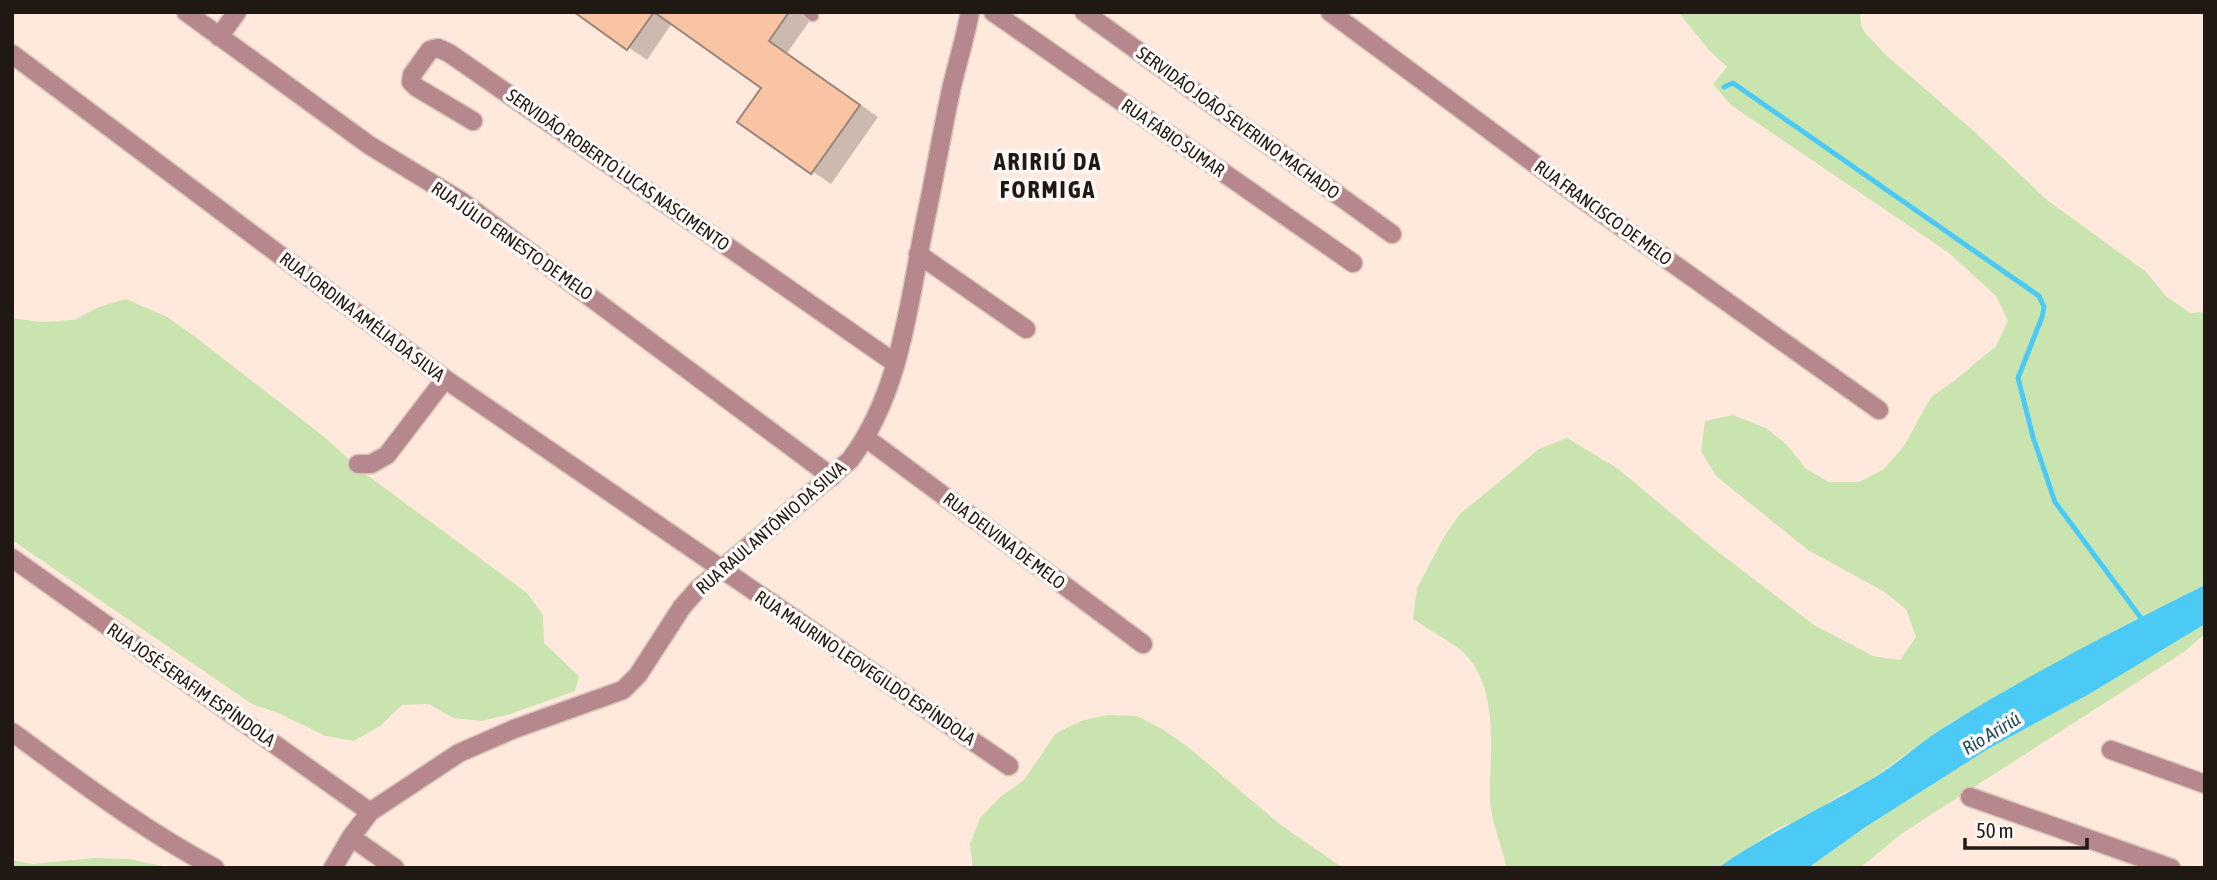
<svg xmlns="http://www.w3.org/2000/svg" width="2217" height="880" font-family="'Asap Condensed',sans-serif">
<rect width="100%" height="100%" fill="#ffe9dc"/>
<path fill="#c9e4af" d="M1678,12h182l1,14 5,8 21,22 89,77 71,67 99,72 20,24 24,17 15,-1v273l-82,41 -178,100 -79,57 -26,12 -30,20 -33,14 -59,39h-212c-3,-23 -15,-44 -16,-68 -1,-48 11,-112 -28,-149 -11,-9 -36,-23 -49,-32l4,-31 27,-51 16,-23 79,-65 28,-11 50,30 96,80 101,77 59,31 27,4 16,-23 -10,-28 -23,-18 -75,-41 -92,-74 -15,-25 4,-30 28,-6 33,13 21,17 19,24 23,13h30l25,-13 20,-23 27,-49 22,-15 43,-36 12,-25 -12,-25 -47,-43 -218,-148 -18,-21 14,-17 -18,-17z
M126,299l41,18 27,19 128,99 41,37 164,121 16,22 1,28 35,33 -4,15 -65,23 -28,7 -29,-3 -24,-14 -27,1 -22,21 -26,15 -28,-5 -48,-23 -26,-9 -240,-164v-222l29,4 33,-2 25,-13z
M2205,624v10l-21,18 -283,182 -41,34h-52l56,-40 124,-79 103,-56z
M1107,715l30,1 25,13 26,18 93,78 62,43h-370l-3,-24 10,-26 19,-20 25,-18 32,-47 25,-12z
M95,858l34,1 43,9h-160v-8l20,4z"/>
<path fill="#4bcaf6" d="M2205,585v39l-114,69 -103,56 -124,79 -56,40h-90c47,-33 98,-57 147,-85 30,-16 54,-41 83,-58 83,-51 170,-97 257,-140z"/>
<path fill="#0003" d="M577,12h224l10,7 -24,34 91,64 -47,67 -91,-62 24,-35 -92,-64 -25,37z"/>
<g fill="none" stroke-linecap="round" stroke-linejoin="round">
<path stroke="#4bcaf6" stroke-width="5" d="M1724,87l9,-4 306,213 5,11 -2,10 -24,61 15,59 22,65 89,120"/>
</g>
<path fill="#f9c4a3" stroke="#99867a" stroke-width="2" d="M574,12h80l-27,38z
M654,12h135l-20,29 91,64 -49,69 -74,-52 24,-34z"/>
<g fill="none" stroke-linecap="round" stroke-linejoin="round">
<g stroke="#d7c3b8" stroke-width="13">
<path id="lane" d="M808,12l5,4"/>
</g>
<g stroke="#d7c3b8" stroke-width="21">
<path id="street" d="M186,12l183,133 92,56 371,276
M993,12l360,251
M1084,12l308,222
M1330,12l255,189 294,209
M219,37l18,-25
M12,54l433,325 564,387
M473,121l-57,-34 -5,-5 1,-7 18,-25 8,-2 11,5 446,310
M918,254l108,75
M866,438l277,206
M358,464h13l16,-9 58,-76
M12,558l358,254
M12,732c66,48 131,98 203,136
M2111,750l94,34
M1970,797l201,71
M351,837l44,31
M333,868l18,-31 19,-25 89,-59 55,-24 109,-39 15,-15 44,-68 15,-17 153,-130c52,-69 59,-161 76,-243 9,-42 16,-85 25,-127 6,-26 14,-51 19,-78"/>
</g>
<use href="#lane" stroke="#b6888e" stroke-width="10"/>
<use href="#street" stroke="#b6888e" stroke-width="18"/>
</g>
<g text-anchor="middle" stroke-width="7" stroke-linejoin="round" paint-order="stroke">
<g font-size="18" fill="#1f1813" stroke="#fffaf8">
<text transform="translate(1238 123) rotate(36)" y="6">SERVIDÃO JOÃO SEVERINO MACHADO</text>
<text transform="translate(1173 138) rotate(35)" y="6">RUA FÁBIO SUMAR</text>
<text transform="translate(618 170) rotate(35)" y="6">SERVIDÃO ROBERTO LUCAS NASCIMENTO</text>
<text transform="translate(1603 213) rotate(36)" y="6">RUA FRANCISCO DE MELO</text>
<text transform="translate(512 241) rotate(35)" y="6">RUA JÚLIO ERNESTO DE MELO</text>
<text transform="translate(362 317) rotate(37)" y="6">RUA JORDINA AMÉLIA DA SILVA</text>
<text transform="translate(771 528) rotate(-41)" y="6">RUA RAUL ANTÔNIO DA SILVA</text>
<text transform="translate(1004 541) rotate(37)" y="6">RUA DELVINA DE MELO</text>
<text transform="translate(865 668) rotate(34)" y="6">RUA MAURINO LEOVEGILDO ESPÍNDOLA</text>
<text transform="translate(191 685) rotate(35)" y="6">RUA JOSÉ SERAFIM ESPÍNDOLA</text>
</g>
<g font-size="19" font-style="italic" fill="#194d5f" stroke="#fffaf8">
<text transform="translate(1991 733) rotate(-31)" y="7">Rio Aririú</text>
</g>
<g font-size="24" font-weight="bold" letter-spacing="2" fill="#1f1813" stroke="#fffaf8">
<text x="1048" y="170">ARIRIÚ DA<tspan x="1048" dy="28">FORMIGA</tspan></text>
</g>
</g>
<rect width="2217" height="880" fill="none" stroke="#1f1813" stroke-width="28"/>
<path d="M1965 838v10h122v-10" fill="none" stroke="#1f1813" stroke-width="3.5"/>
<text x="1976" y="838" font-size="21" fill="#1f1813" stroke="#fffaf8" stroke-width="5" paint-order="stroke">50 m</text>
</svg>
